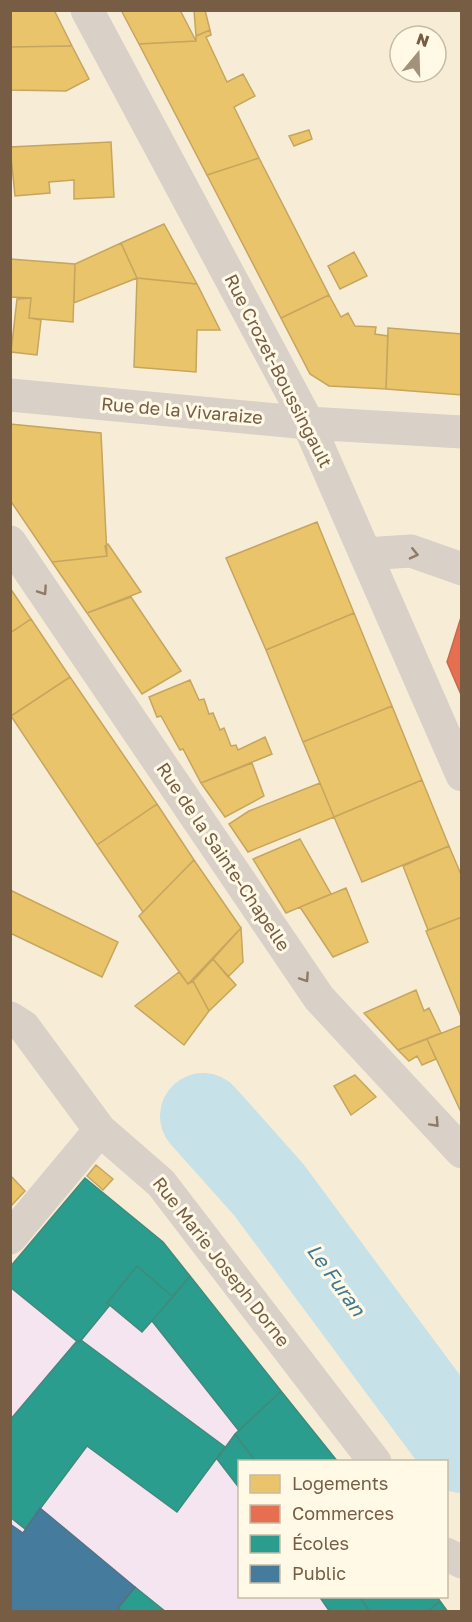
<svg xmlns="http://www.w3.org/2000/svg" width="472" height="1622" font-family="'Golos Text',sans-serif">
<rect width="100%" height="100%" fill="#f7f2e5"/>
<path fill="#f7edd7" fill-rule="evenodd" d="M11,11h450v1600l-450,1zM400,36h36v36h-36zM240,1462h206v134h-206z"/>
<path fill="#f5e5f1" d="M85,1178l78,64 175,219 -98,1v134l197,1 11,14 -326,1 -111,-88 -1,-257z"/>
<path fill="#e9c46a" stroke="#c6a55f" stroke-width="1.5" d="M10,10h44l18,36 -62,1z
M121,10h59l16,31 -57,3z
M194,10h11l5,20 -14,6z
M210,30l1,5 -5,2 21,45 16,-8 12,22 -21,11 25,51 -52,17 -68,-131 57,-3v-5z
M72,46l17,33 -23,12 -56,-1v-43z
M309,130l3,9 -18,7 -5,-10z
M111,142l3,55 -40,2v-19l-25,2 1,11 -35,3 -5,-49z
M259,158l70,137 -48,23 -74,-143z
M164,224l33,60 -60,-6 -16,-35z
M121,243l16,35 -63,25 1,-39z
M354,252l13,24 -27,13 -12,-23z
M10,259l65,5 -2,58 -44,-4 2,-20 -21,-1z
M137,278l60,6 23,46h-23l-1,42 -62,-5z
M329,295l12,22 7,-4 7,13 21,1 -1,7 13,2 -2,53 -57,-3 -19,-12 -29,-56z
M31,298l-2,20 12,2 -4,35 -26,-3 6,-53z
M388,328l74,6v61l-76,-6z
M10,424l91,9 6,123 -55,6 -42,-62z
M317,522l37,91 -88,37 -40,-92z
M108,544l33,48 -54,21 -35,-51 55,-6 -2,-10z
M10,588l21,31 -21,14z
M131,597l50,74 -39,23 -55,-81z
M354,613l38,93 -89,36 -37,-92z
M31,619l39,58 -59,39 -1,-83z
M70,677l87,127 -60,41 -86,-129z
M190,680l9,20 5,-1 5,15 4,-1 7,17 4,-2 7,18 5,-1 2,5 27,-13 7,17 -71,29 -18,-34 -3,1 -19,-34 -4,1 -8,-20z
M392,706l30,74 -88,37 -31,-75z
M252,763l12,33 -39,21 -24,-34z
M422,780l27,66 -87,36 -28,-65z
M320,783l14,34 -86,35 -19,-28 20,-13z
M157,804l37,56 -51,52 -46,-67z
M300,839l31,55 -45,19 -33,-54z
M449,846l13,31v40l-34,13 -25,-64z
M194,860l47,68 -53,56 -49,-68z
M346,888l22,54 -35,15 -33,-50z
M10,890l108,52 -16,35 -92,-44z
M462,917v102l-36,-88z
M241,928l2,34 -15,15 -15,-18z
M213,959l23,26 -27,26 -16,-30z
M179,972l9,12 5,-3 16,30 -25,34 -49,-39z
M416,990l8,21 5,-3 12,25 -43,17 -34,-37z
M462,1025v87h-1l-34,-73z
M427,1039l9,20 -14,6 -5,-9 -8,5 -11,-11z
M355,1075l21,22 -25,18 -17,-29z
M96,1165l17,14 -10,11 -16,-14z
M10,1175l15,16 -15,16z"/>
<path fill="#e76f51" stroke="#c56a4d" stroke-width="1.5" d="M462,614v83l-15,-35z"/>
<path fill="#2a9d8f" stroke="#418a78" stroke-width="1.5" d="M85,1178l78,64 27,34 -17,21 -36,-31 -30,37 3,2 -31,38 -69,-56v-20z
M137,1266l36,31 -31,35 -35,-29z
M190,1276l91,115 -42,40 -87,-110z
M81,1340l144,107 -48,65 -90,-66 -62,83 -15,-12v-97l67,-79z
M281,1391l57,71h-82l-21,-28z
M235,1434l21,28h-16v27l-23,-30z
M135,1587l31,25h-44l-4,-4z
M319,1596h40l11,16h-40z
M359,1596h78l3,5 -13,11h-57z
M440,1601l8,11h-21z"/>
<path fill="#457b9d" stroke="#547282" stroke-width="1.5" d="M40,1508l95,79 -17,21 4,4h-112v-88l13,9z"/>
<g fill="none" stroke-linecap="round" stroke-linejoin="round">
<path stroke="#c6e1e8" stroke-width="86" d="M203,1116l66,74 193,260"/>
<path stroke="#d9d0c8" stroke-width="33" d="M87,10l221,413 154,352
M10,395l298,28 154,9
M10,542l309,456 143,154
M365,554l46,-3 51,18
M10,1018l14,9 76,103 61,53 214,279
M10,1238l90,-108
M446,1554l16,8"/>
</g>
<defs><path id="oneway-chevron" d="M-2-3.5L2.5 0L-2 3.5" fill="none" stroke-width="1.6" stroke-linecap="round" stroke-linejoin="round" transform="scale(1.5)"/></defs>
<g stroke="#8f7a65">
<use href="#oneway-chevron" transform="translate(414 554) rotate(13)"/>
<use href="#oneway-chevron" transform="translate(43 591) rotate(56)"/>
<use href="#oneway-chevron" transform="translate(305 978) rotate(56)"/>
<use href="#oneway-chevron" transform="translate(435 1123) rotate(47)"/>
</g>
<g text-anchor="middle" stroke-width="6" stroke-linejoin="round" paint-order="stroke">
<g font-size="18" fill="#765d44" stroke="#fff9e6">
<text transform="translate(278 371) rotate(63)" y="6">Rue Crozet-Boussingault</text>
<text transform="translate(182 411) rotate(5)" y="6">Rue de la Vivaraize</text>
<text transform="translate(223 857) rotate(56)" y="6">Rue de la Sainte-Chapelle</text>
<text transform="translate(221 1262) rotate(52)" y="6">Rue Marie Joseph Dorne</text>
</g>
<g font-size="20" font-style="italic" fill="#3e7a94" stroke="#fff9e6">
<text transform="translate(336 1280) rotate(54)" y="7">Le Furan</text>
</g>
</g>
<rect width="472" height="1622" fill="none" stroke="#765d44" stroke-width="24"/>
<rect x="238" y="1460" width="210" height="138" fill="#fff9e6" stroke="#c8bba5" stroke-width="1.5"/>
<rect x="250" y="1475" width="30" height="18" fill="#e9c46a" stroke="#c8bba5" stroke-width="1.5"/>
<text x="292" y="1490" font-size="18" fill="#765d44">Logements</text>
<rect x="250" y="1505" width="30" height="18" fill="#e76f51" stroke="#c8bba5" stroke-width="1.5"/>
<text x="292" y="1520" font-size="18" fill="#765d44">Commerces</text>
<rect x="250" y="1535" width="30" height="18" fill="#2a9d8f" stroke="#c8bba5" stroke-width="1.5"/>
<text x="292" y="1550" font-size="18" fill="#765d44">Écoles</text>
<rect x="250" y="1565" width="30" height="18" fill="#457b9d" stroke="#c8bba5" stroke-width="1.5"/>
<text x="292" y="1580" font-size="18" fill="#765d44">Public</text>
<g transform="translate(418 54) rotate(19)"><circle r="28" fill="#fff9e6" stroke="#c8bba5" stroke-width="1.5"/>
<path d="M0-4.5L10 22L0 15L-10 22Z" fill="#a3917c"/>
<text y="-9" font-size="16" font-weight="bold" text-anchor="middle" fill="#765d44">N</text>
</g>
</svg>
